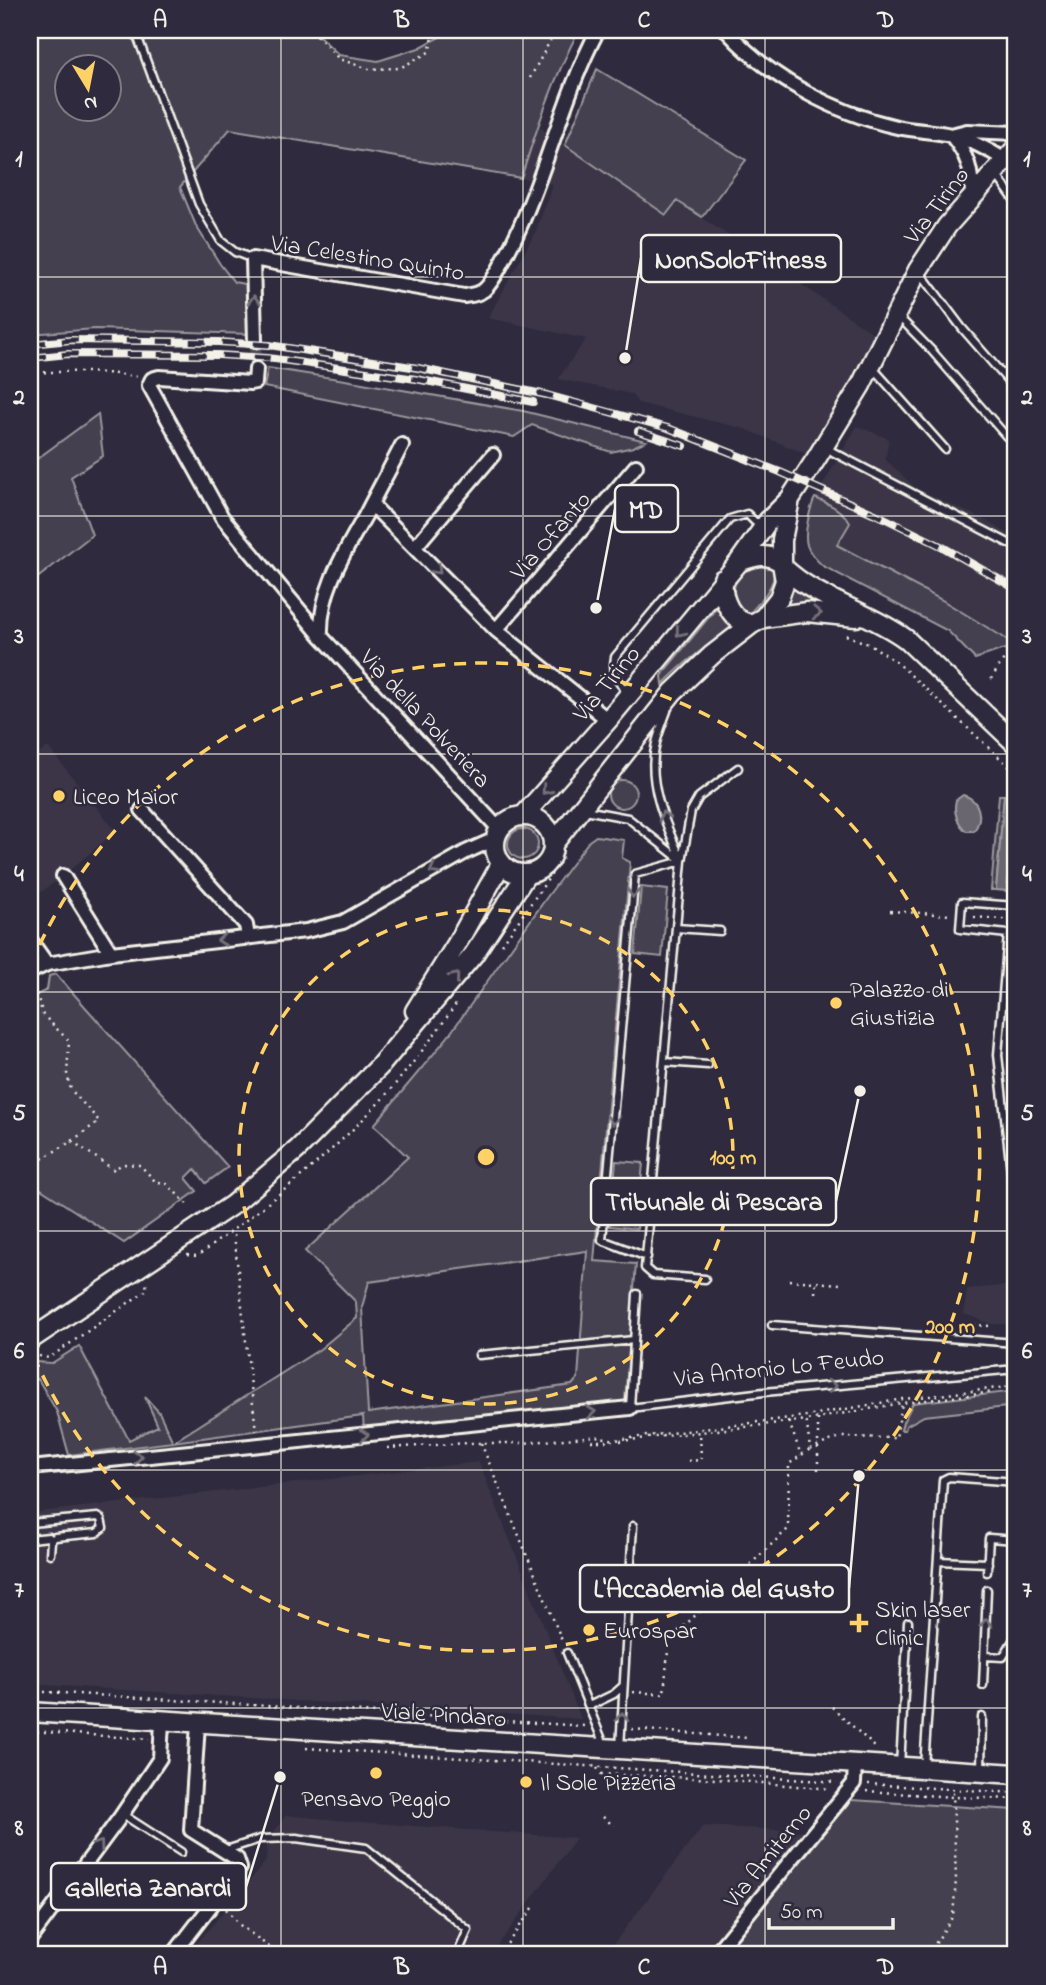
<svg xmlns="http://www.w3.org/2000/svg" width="1046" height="1985" font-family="'Indie Flower',sans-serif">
<rect width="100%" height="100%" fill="#2f2a3d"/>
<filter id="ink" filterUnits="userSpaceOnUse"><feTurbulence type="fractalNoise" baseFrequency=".0143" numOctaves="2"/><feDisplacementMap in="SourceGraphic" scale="14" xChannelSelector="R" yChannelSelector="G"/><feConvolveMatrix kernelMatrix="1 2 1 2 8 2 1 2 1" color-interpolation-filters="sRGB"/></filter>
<g filter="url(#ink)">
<path fill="#3b3647" d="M538,126l128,89 11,-14 202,136 -65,120 -69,-28 -107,-26 -7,-9 -73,-15 28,-40 -98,-21 47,-85 18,-49 -32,-6z
M857,426l32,13 -4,20 32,30 64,29 35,20v131v-13l-12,-7 -29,10 -27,-28 -125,-65 -10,-9 -5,-7 -3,-15 7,-32z
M48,747l68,84 -58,49 -28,20v-140z
M1012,1285l3,39h-23l-28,-10 3,-25z
M479,1462l102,257 -551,-35v-171z
M286,1815l50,5 240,18 -85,117h-304l79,-94 1,-20z
M703,1826l100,5 -101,124h-97z"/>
<path fill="#454050" stroke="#9c989c" stroke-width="2" fill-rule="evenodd" d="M30,30h283l26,25 39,6 41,-13 26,-14h66l5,-4h63c-25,47 -42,98 -58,148l-291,-49 -50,58 16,39 24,38 14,18 16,3v49l-155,-5 -65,5zM66,66h42v42h-42z
M597,69l149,91 -44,57 -25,-16 -11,14 -101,-70z
M268,368l77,12 178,31 123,30 -13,6 -22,5 -79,-27 -18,12 -250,-50z
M98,414l5,42 -32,21 21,58 -62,49v-120z
M815,498c13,5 28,12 35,25l-13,22 105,55 74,45v25v-14l-12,-7 -29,10 -27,-28 -125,-65c-17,-15 -20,-23 -15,-46 2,-8 3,-15 7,-22z
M758,565l16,4c3,15 -15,34 -25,45 -25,-14 -17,-43 9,-49z
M795,584l31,22 -44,2z
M723,600l16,25c-28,17 -53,35 -76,59l-1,-8 5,-8z
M608 794a14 14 0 1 1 28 0a14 14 0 1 1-28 0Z
M999,795h5l-8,95h-5z
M508 844a15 15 0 1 1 30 0a15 15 0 1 1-30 0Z
M596,836l28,4 -2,18 8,4 -36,399 42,3 -12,149 -260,19 -1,-16 -190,26 -104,13 -12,-43 -19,-33 -8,1v-14l5,-4 17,1 27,-17 50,94 29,-14 -13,-29 14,15 14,30 147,-93 37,-31 -1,-16 -51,-51 103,-94 -34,-32 73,-87 100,-141 42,-56zM587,1251l-9,127 -6,7 -204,28 -6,-106 7,-25z
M641,887l27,3 -6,67 -27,-3z
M56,974l172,193 -22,16 -11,-14 -9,9 11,13 -73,52 -94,-61v-184l17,-8 2,-14z
M616,1161l27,2 -6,66 -27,-3z
M1016,1391v15l-92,10 -18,10 -1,4h-4l2,-8 10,-19z
M851,1800l165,10v145h-293z"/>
<path fill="#6a6670" stroke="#a19ea0" stroke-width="2" d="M963,795c16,4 21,22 11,36h-8c-9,-8 -13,-20 -10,-31z
M1004,795l11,2 -8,94 -11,-1z"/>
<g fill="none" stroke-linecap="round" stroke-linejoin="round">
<path stroke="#4d4857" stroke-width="12" stroke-dasharray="12 6" stroke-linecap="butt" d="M255,341l1,28"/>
<g stroke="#f4f1e8" stroke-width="11">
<path id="lane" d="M135,30l64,174 22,37 14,11 18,7
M995,173l21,29
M919,271l43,57 54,62
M898,316l34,35 75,86
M872,367l73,82
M826,446l7,6 183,95
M628,692c-12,-10 -16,-20 -13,-35l115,-138 17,-5 8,8h7
M585,810l43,8 54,43c-16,-36 -36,-78 -26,-118 3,-11 7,-21 11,-32
M1016,906l-54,-4 -2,27 48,5 -10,121 18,161
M676,928l44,3
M664,1062l44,3
M652,1194l44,3
M647,1257l-45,-17 33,-366 47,-13
M705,1279l-52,-4 -8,-7 37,-407 9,-50 8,-14 39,-29
M637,1294l-7,114 134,-16 252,-23
M772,1325l244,18
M479,1355l155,-15
M30,1523l68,-6 3,2 2,9 -6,5 -42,4 -4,4
M30,1539l19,-2 2,4 -1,13
M938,1561l50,2
M987,1572l2,-34 27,2
M567,1653l38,94
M985,1656l18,1 13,-21
M983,1685l4,-95
M589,1706l25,-12 9,-8
M620,1748l13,-222
M900,1766l8,-144
M924,1767l19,-287 6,-3 67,5
M981,1771l1,-54
M122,1814l59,38
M226,1850l34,-11 36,-1 70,10 102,82 -11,25"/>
</g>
<g stroke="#f4f1e8" stroke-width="18">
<path id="street" d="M726,30c43,48 108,83 171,97 18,4 37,4 54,8 19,5 37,14 54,25
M951,135c17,21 21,34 21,62
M951,135l16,-4 49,2
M255,341l-2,-82 211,37c7,-1 13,-1 20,-6 11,-10 21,-33 28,-46 34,-69 50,-146 86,-214
M256,369l-1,13 -5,1 -91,-6 -7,2 -3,6 73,132 99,119 178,193
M371,504l125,126 112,90
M415,547l78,-92
M496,630l140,-164
M321,636c-2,-44 23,-83 44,-120 12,-24 25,-47 37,-71
M142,810l104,115 2,12
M63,876l48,77
M30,940l17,24
M30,972l17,-8 64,-11 195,-22 37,-9 123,-70 29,-13
M30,1468l600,-60
M30,1939l91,-123 39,-58 2,-36
M173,1955l67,-87 -3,-9 -46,-29 7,-106
M714,1955l140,-172 1,-18"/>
</g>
<g stroke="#f4f1e8" stroke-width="23">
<path id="secondary" d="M739,562c16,-6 28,-10 43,1
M783,567c34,33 85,44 123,72l110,105
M723,579c-2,20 8,43 29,45
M763,618l44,-6 49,5
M495 845a29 29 0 1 1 58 0a29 29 0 1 1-58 0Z
M523,816l85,-96 131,-158 29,-41 22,-22 26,-40 45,-74 57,-115 29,-44 69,-78
M554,843l119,-151 39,-37 40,-31 11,-6 16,-20 6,-17 -3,-18v-23l8,-41
M415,1011l43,-69 43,-78
M30,1340l202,-135 66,-56 81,-82 95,-113 52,-79
M30,1712l986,62"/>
</g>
<path stroke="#f4f1e8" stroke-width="2.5" stroke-dasharray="2 5" stroke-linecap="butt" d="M312,30l27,29 30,10 31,-1 29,-16 6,-22
M530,78l26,-48
M30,373c36,-2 72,-2 109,4
M846,635l27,11 27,19 116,108
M991,679l18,-28
M890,911l60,4
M974,917l42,3
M502,944l61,-86
M72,1141l42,29 8,-6 18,1 15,16 12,3 20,20
M30,1166l42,-25 27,-20 -28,-31 -4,-15 2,-34 -26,-26 -9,-30
M234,1235l22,196
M187,1255l10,1c61,-44 120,-89 173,-144 32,-33 60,-71 87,-109
M789,1280l51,4
M815,1293l1,-11
M973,1325l17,1
M39,1356l10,2 98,-68 -1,-8
M789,1422l12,33
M591,1441h22
M620,1441l187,-21 95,-17 92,-11
M481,1443l82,200
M387,1448l81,-5h55l73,-7 19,4 191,-24 97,-17 113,-13
M810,1449l30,-12 56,1 6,-35
M688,1461l13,-1 -1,-29
M818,1470v-52
M30,1691l554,35
M633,1692l31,2 5,-54 119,-111 1,-65 21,-15 -4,-32
M832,1707l44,41
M632,1729l116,9
M30,1731l119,8
M306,1748l531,34
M597,1768l4,6 116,5 114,10
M868,1784l148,9
M866,1791l87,6 63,2
M603,1817l11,9
M226,1909l15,17 39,29
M499,1955l37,-51
M928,1955l25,-39 3,-36 -3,-89"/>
<use href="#lane" stroke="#2f2a3d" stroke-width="6"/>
<use href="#street" stroke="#2f2a3d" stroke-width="12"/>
<use href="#secondary" stroke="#2f2a3d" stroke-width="18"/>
<g stroke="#f4f1e8" stroke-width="8">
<path id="rail" d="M30,344l41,-4 147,2 51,3 149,23 129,27 121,33 112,44 104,46 57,28 75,43
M30,358l38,-4 150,1 50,3 148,21 117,23
M638,431l46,15"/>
</g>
<use href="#rail" stroke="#2f2a3d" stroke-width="5" stroke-dasharray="16" stroke-linecap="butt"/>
</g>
<defs><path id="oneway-chevron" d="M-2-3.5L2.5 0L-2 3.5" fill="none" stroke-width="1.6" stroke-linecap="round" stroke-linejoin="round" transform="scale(1.75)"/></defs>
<g stroke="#747079">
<use href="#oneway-chevron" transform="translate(254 300) rotate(-92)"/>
<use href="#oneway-chevron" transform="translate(437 570) rotate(46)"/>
<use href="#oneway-chevron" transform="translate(817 613) rotate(3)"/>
<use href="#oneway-chevron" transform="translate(680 632) rotate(129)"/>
<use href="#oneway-chevron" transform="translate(546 790) rotate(132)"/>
<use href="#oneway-chevron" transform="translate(664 816) rotate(-107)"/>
<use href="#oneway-chevron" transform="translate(434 870) rotate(150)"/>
<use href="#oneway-chevron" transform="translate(633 893) rotate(95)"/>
<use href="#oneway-chevron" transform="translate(222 940) rotate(174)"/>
<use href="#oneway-chevron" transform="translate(455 977) rotate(-50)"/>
<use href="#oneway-chevron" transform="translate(613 1120) rotate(95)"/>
<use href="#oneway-chevron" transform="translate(832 1386) rotate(-5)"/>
<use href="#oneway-chevron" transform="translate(591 1412) rotate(-6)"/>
<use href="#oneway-chevron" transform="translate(364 1435) rotate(-6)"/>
<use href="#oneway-chevron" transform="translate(138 1457) rotate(-6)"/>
<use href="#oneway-chevron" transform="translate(986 1623) rotate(-88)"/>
<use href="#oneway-chevron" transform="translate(622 1717) rotate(-87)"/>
<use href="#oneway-chevron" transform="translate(99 1845) rotate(-54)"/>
</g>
</g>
<path fill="none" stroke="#f4f1e8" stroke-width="2" stroke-opacity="0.55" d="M281,30v1925M523,30v1925M765,30v1925M30,277h986M30,516h986M30,754h986M30,992h986M30,1231h986M30,1470h986M30,1708h986"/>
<g fill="none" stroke="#ffd166" stroke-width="3.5" stroke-dasharray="12 9">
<circle cx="486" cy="1157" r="247"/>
<path d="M31 964A494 494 0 1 1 31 1350"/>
</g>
<g fill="#ffd166" stroke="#2f2a3d" stroke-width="2.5">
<circle cx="59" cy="796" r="7"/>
<circle cx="836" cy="1003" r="7"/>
<path d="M855.5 1612.5h7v7h7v7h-7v7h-7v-7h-7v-7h7z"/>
<circle cx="589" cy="1630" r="7"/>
<circle cx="376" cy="1773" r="7"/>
<circle cx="526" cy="1782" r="7"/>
</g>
<g text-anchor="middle" stroke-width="5" stroke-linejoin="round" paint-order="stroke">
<g font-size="24" fill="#f4f1e8" stroke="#2f2a3d">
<text transform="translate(936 205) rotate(-52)" y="8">Via Tirino</text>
<text transform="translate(368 257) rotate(9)" y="8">Via Celestino Quinto</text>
<text transform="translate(550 535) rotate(-49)" y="8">Via Ofanto</text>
<text transform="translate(606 683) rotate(-50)" y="8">Via Tirino</text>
<text transform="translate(426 718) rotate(47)" y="8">Via della Polveriera</text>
<text transform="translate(779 1367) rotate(-6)" y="8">Via Antonio Lo Feudo</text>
<text transform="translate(444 1714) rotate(4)" y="8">Viale Pindaro</text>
<text transform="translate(767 1856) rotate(-51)" y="8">Via Amiterno</text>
</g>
<g font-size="24" fill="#f4f1e8" stroke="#2f2a3d" text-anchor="start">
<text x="73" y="804">Liceo Maior</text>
<text x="850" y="997">Palazzo di<tspan x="850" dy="28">Giustizia</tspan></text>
<text x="875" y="1617">Skin laser<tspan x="875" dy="28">Clinic</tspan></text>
<text x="603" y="1638">Eurospar</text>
<text x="540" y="1790">Il Sole Pizzeria</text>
<text x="376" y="1806" text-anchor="middle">Pensavo Peggio</text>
</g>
</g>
<circle cx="486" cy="1157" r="10" fill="#ffd166" stroke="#2f2a3d" stroke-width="3.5"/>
<g font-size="21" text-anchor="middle" font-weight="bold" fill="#ffd166" stroke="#2f2a3d" stroke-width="5" stroke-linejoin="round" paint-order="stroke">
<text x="733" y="1164">100 m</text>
<text x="950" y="1333">200 m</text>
</g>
<path fill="none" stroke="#f4f1e8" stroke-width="2.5" d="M625 358L641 258M596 608L615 509M860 1091L836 1201M859 1476L849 1588M280 1777L246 1887"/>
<g fill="#f4f1e8" stroke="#2f2a3d" stroke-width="2.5">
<circle cx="625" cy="358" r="7"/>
<circle cx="596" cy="608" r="7"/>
<circle cx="860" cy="1091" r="7"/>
<circle cx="859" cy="1476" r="7"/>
<circle cx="280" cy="1777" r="7"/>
</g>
<g fill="#2f2a3d" stroke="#f4f1e8" stroke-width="2.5">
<rect x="641" y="235" width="200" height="47" rx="7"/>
<rect x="615" y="485" width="63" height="47" rx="7"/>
<rect x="591" y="1178" width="245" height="47" rx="7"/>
<rect x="580" y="1565" width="269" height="47" rx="7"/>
<rect x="51" y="1863" width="195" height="47" rx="7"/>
</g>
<g font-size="26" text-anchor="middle" font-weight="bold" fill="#f4f1e8">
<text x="741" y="268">NonSoloFitness</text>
<text x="646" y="518">MD</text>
<text x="714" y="1210">Tribunale di Pescara</text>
<text x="714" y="1597">L'Accademia del Gusto</text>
<text x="148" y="1896">Galleria Zanardi</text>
</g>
<rect width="1046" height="1985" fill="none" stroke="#2f2a3d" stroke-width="77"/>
<g transform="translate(88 88) rotate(170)"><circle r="33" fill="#2f2a3d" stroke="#7e7a81" stroke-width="2"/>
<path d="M0-5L12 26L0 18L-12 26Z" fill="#ffd166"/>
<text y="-10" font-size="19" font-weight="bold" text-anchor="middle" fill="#f4f1e8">N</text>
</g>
<path d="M769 1918v10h124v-10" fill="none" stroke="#f4f1e8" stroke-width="3.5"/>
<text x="780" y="1918" font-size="21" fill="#f4f1e8" stroke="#2f2a3d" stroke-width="5" paint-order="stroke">50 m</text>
<rect x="38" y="38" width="969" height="1908" fill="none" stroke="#f4f1e8" stroke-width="2.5"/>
<g font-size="23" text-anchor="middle" font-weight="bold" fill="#f4f1e8">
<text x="160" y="27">A</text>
<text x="402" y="27">B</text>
<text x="644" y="27">C</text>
<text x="886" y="27">D</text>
<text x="19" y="166">1</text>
<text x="1027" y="166">1</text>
<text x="19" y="404">2</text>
<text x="1027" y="404">2</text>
<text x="19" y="643">3</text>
<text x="1027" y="643">3</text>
<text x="19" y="881">4</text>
<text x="1027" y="881">4</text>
<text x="19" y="1120">5</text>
<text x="1027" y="1120">5</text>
<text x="19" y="1358">6</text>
<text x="1027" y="1358">6</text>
<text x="19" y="1597">7</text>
<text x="1027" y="1597">7</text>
<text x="19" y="1835">8</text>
<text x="1027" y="1835">8</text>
<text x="160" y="1974">A</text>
<text x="402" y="1974">B</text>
<text x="644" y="1974">C</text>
<text x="886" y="1974">D</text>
</g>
</svg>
